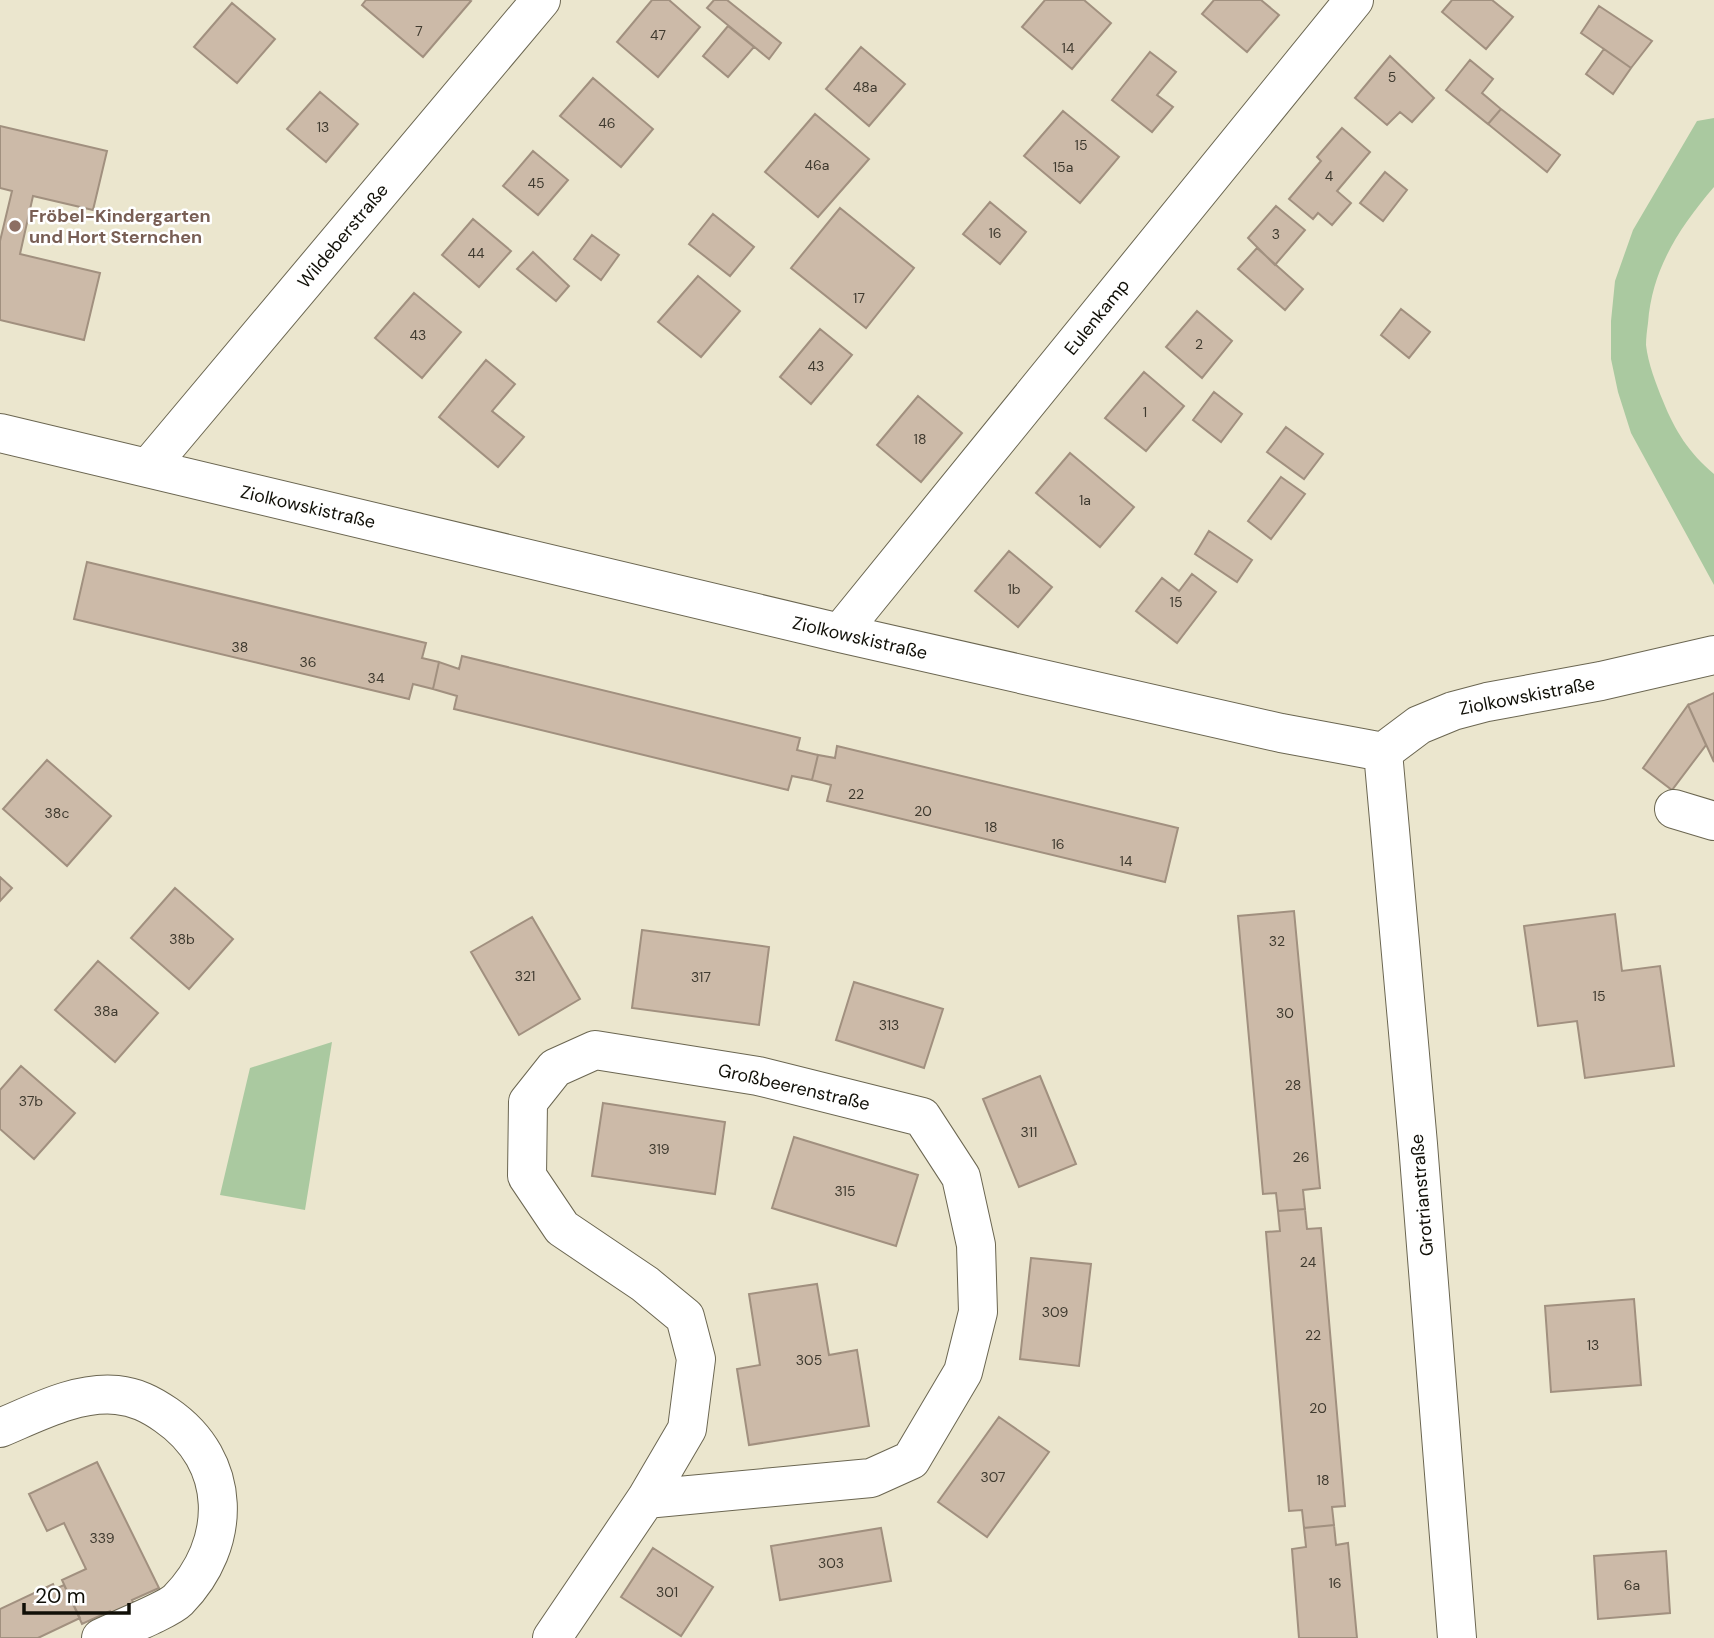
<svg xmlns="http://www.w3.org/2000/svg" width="1714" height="1638" font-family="'DM Sans',sans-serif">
<rect width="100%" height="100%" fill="#ebe6ce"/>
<path fill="#aac9a0" d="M1714,118v69c-35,41 -62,82 -66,136 -1,7 -2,15 -2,22 2,18 10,39 17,56 12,30 26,52 51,73v111l-83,-152 -13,-41 -7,-33v-38l4,-40 18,-51 64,-109z
M332,1042l-27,168 -85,-15 30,-127z"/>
<path fill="#ccbaa8" stroke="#a1907f" stroke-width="2" d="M366,0h103l2,1 -48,56 -61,-52z
M652,0h17l31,27 -42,50 -41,-35z
M714,0h13l54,43 -12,16 -62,-51z
M1045,0h39l27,23 -39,46 -50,-42z
M1214,0h47l18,15 -32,37 -45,-38z
M1452,0h40l21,17 -27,32 -44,-37z
M232,3l43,36 -38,44 -43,-36z
M1599,6l53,35 -21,27 -50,-35z
M728,26l26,21 -26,30 -25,-21z
M861,47l44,37 -36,42 -43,-37z
M1604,49l27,19 -18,26 -27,-20z
M1150,52l26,20 -19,23 16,12 -21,25 -40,-32z
M1390,56l44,42 -22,24 -12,-10 -13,13 -32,-27z
M1470,60l23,19 -11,14 19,16 -13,15 -42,-34z
M593,78l60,51 -32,38 -61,-51z
M320,92l38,32 -32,38 -39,-33z
M1501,109l59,46 -13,17 -59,-48z
M1063,111l56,46 -39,46 -56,-47z
M815,114l54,45 -51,58 -53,-45z
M0,126l107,25 -14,59 -60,-14 -13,58 80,19 -16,67 -84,-20v-79l12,-50 -12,-3z
M1342,128l28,24 -33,39 14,12 -19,22 -14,-12 -5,6 -24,-20 32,-38 -4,-4z
M533,151l35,29 -30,35 -35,-29z
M1385,172l22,18 -24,31 -23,-18z
M990,202l36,30 -26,32 -37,-30z
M1276,206l29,24 -30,35 -27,-27z
M840,208l74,60 -48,60 -75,-60z
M713,214l41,33 -24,29 -41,-32z
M473,219l38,32 -32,36 -37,-32z
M592,235l27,20 -18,25 -27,-21z
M1257,248l46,41 -18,21 -47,-41z
M533,252l36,34 -13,15 -39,-32z
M698,276l42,35 -39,46 -43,-35z
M414,293l47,39 -39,46 -47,-40z
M1401,309l29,23 -21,26 -28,-23z
M1197,311l35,30 -30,37 -36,-31z
M820,329l32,26 -41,49 -31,-27z
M486,360l29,24 -23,27 32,26 -26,30 -59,-50z
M1144,372l40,34 -38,45 -41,-33z
M1214,392l28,22 -21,28 -28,-22z
M918,396l44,37 -41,49 -44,-37z
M1286,427l37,27 -19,25 -37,-27z
M1070,453l64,54 -34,40 -64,-54z
M1281,477l24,17 -34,45 -23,-18z
M1209,531l43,29 -15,22 -42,-28z
M1009,551l43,36 -34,40 -43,-36z
M87,562l339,81 -4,15 17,4 -6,27 -20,-5 -4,15 -335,-80z
M1192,574l24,18 -39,51 -41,-32 26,-33 17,13z
M462,656l338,82 -3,12 21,5 -6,25 -20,-4 -4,14 -334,-81 3,-13 -24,-7 6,-27 20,7z
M1714,693v69l-26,-57z
M1688,705l18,40 -34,45 -29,-22z
M837,746l341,82 -13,54 -338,-81 4,-16 -19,-5 6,-25 17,3z
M47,760l64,56 -44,50 -64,-57z
M0,877l12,11 -12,13z
M175,888l58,51 -44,50 -58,-51z
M1294,911l26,277 -17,2 2,19 -27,2 -2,-18 -13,1 -25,-278z
M1615,914l7,57 38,-5 14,100 -89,12 -8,-57 -39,5 -14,-100z
M532,917l48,82 -61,36 -48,-83z
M642,930l127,17 -10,78 -127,-17z
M98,961l60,52 -43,49 -60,-52z
M854,982l89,27 -19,59 -88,-28z
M21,1066l54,47 -41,46 -34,-30v-39z
M1040,1076l36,88 -57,23 -36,-88z
M603,1103l122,19 -10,72 -123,-18z
M794,1137l124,38 -22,71 -124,-38z
M1305,1209l2,20 14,-1 24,278 -13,1 2,18 -30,3 -2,-18 -13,1 -23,-279 14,-1 -2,-20z
M1031,1258l60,6 -12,102 -59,-7z
M817,1284l12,71 28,-5 12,76 -120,19 -12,-76 23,-4 -11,-71z
M1634,1299l7,86 -90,7 -6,-86z
M999,1417l50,35 -62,85 -49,-35z
M97,1462l62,126 -27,12 3,6 -23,10 -2,-5 -28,13 -20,-44 24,-11 -22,-46 -17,8 -18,-37z
M1334,1525l2,20 12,-2 9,95h-58l-7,-89 14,-2 -2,-19z
M881,1528l10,53 -111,19 -9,-54z
M653,1548l60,39 -32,49 -60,-39z
M1666,1551l4,62 -72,6 -4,-63z
M53,1584l2,5 9,-4 16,33 -42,20h-38v-29z"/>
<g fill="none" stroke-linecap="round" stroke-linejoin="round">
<g stroke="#6b6651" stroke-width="40">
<path id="minor" d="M0,433l840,200 441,100 102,19 36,-27 34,-14 34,-9 114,-21 113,-26
M148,468l393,-468
M840,633l514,-633
M1383,752l35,392 39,494
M1674,809l40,12
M0,1428c36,-15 77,-37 117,-33 19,2 33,9 49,20 67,46 67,129 12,185 -10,10 -61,30 -77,38
M552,1638l94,-139 41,-70 9,-70 -11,-42 -40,-33 -83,-56 -35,-52 1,-74 27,-34 40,-18 163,26 164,41 39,60 15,68 2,67 -15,60 -52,88 -40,18 -225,21"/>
</g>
<use href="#minor" stroke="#fff" stroke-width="38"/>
</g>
<circle fill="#8d6e63" stroke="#fff" stroke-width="2.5" cx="15" cy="226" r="7"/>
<g text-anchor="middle" stroke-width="5" stroke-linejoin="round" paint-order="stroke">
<g font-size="14" fill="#3f3a2f">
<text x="419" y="36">7</text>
<text x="658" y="40">47</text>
<text x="1068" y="53">14</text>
<text x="1392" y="82">5</text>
<text x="865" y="92">48a</text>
<text x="607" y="128">46</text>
<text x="323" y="132">13</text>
<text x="1081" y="150">15</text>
<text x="817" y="170">46a</text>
<text x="1063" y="172">15a</text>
<text x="1329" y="181">4</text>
<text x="536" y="188">45</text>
<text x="995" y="238">16</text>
<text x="1276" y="239">3</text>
<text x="476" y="258">44</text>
<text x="859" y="303">17</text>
<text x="418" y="340">43</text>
<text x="1199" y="349">2</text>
<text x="816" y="371">43</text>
<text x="1145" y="417">1</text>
<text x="920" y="444">18</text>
<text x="1085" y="505">1a</text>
<text x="1014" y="594">1b</text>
<text x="1176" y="607">15</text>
<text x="240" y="652">38</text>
<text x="308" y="667">36</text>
<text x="376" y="683">34</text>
<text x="856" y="799">22</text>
<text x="923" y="816">20</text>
<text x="57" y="818">38c</text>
<text x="991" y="832">18</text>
<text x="1058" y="849">16</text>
<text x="1126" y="866">14</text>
<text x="182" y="944">38b</text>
<text x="1277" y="946">32</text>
<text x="525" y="981">321</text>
<text x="701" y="982">317</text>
<text x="1599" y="1001">15</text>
<text x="106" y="1016">38a</text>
<text x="1285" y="1018">30</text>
<text x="889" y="1030">313</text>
<text x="1293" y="1090">28</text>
<text x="31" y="1106">37b</text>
<text x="1029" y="1137">311</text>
<text x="659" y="1154">319</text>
<text x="1301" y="1162">26</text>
<text x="845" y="1196">315</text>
<text x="1308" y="1267">24</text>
<text x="1055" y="1317">309</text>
<text x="1313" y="1340">22</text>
<text x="1593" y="1350">13</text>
<text x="809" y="1365">305</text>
<text x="1318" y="1413">20</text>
<text x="993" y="1482">307</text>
<text x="1323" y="1485">18</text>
<text x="102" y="1543">339</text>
<text x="831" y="1568">303</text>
<text x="1335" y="1588">16</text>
<text x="1632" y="1590">6a</text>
<text x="667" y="1597">301</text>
</g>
<g font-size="18" font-weight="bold" fill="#785e54" stroke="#fff" text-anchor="start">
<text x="29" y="222">Fröbel-Kindergarten<tspan x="29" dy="21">und Hort Sternchen</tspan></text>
</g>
<g font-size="18" fill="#100f07" stroke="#fff">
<text transform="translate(343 236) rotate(-50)" y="6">Wildeberstraße</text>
<text transform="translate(1097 317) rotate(-51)" y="6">Eulenkamp</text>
<text transform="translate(308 507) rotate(13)" y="6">Ziolkowskistraße</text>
<text transform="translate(860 638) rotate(13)" y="6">Ziolkowskistraße</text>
<text transform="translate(1527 696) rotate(-11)" y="6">Ziolkowskistraße</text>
<text transform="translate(794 1087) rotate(13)" y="6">Großbeerenstraße</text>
<text transform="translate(1422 1195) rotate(-95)" y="6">Grotrianstraße</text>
</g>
</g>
<path d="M24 1603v10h105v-10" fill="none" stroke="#100f07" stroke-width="3.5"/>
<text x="35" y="1603" font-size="21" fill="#100f07" stroke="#ffffff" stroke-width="5" paint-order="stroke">20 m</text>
</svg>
